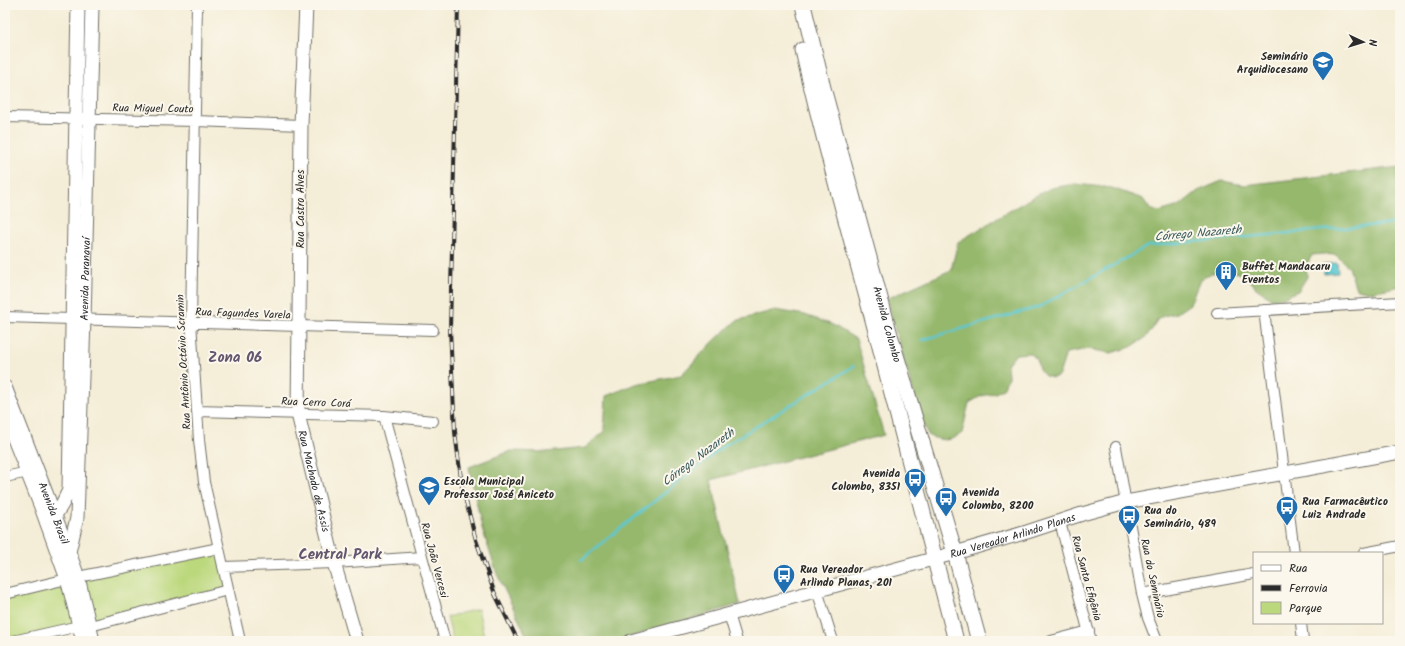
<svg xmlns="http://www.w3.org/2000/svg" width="1405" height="646" font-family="Kalam,sans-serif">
<rect width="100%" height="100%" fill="#fbf7ec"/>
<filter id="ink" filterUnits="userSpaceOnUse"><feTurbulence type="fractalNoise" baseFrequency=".025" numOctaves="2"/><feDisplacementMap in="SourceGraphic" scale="8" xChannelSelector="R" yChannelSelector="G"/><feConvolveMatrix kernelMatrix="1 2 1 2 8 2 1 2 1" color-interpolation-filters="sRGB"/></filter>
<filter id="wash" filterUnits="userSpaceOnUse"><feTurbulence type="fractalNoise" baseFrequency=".012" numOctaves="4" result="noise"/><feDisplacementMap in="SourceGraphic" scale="16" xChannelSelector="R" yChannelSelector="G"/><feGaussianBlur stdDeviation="0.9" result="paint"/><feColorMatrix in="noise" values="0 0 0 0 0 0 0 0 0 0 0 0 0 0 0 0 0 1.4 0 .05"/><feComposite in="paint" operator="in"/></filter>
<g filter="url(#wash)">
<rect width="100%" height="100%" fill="#f4edd7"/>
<path fill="#bcd87d" stroke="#748254" d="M219,548l9,42 -138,36 -12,-49z
M67,579l12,47 -66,15h-8v-47z
M478,609l7,32h-32l-6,-24z"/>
<path fill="#95b86c" stroke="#60724c" d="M1400,167v119l-28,6 -16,-3 -7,-22 -13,-12 -14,-1 -10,1 -6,11 1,11 -9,14 -13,6 -13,2 -16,-11 -10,-13 -18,-5 -16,3 -12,7 -10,24 -13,9 -14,3 -6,4 -4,8 -8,10 -14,9 -20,6 -23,-4 -22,4 -7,22 -6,3 -8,-2 -6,-7 -2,-10 -8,-6 -13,1 -9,10 1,13 -5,12 -8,4 -14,3 -12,7 -7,30c-13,9 -18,8 -33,3l-7,-14 -36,-123 65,-29 7,-28 73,-44 20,-10 24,-4 37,4 31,11 7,10 9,3 20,-6 19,-15 24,-10 22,4z
M775,310l30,5 28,10 23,14 28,96 -173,45 29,124 -124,37h-87l-32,-67 -15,-46 -13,-61 42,-16 35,1 39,-4 19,-16 2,-36 30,-12 45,-9 33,-34 22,-20z"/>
<path fill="#5bc8d0" stroke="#437a7e" d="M1337,263l1,10 -14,1 -1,-10z"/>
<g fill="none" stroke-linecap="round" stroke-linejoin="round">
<path stroke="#5bc8d0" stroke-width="2.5" d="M922,340l117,-33 109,-61 252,-23
M581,560l140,-112 133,-82"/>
</g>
</g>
<g filter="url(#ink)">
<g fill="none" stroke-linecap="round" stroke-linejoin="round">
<g stroke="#716f67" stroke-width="12">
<path id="street" d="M197,5l-6,317 8,118 5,42 36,159
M5,117l191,4 105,4
M1264,310l30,243
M1217,313l183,-11
M5,317l428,13
M197,411l187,5 49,5
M384,416l61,225
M1116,447l26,147 6,24 9,23
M5,477l23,-5
M1060,522l31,119
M1364,553l36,-7
M223,567l111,-4 88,-6
M78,577l141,-29
M817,590l16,51
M5,594l62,-15
M1142,594l112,-20
M729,614l8,27
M1301,623l2,18
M90,626l138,-36
M13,641l66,-15
M1051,641l38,-10"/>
</g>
<g stroke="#716f67" stroke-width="15">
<g id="secondary">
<path id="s1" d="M306,5l-5,120 -3,289 36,149 23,78"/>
<path id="s2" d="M5,387l64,165 9,25 15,64"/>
<path d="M5,416l36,91 26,72 16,62"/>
<path d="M47,523c11,-9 16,-20 22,-33l9,-485"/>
<path id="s3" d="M69,552l8,-34 7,-198 8,-315"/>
<path id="s4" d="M631,641l324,-88 72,-21 55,-18 44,-12 274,-50"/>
</g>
</g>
<g stroke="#716f67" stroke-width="17">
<g id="primary">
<path id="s5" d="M803,5l20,83 67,247 65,218 24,88"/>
<path d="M803,50c21,95 49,190 74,285 27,102 52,204 79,306"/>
</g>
</g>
<use href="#street" stroke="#fff" stroke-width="10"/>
<use href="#secondary" stroke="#fff" stroke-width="13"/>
<use href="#primary" stroke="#fff" stroke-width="15"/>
<g stroke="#2b2b2b" stroke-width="4">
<path id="rail" d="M458,5l-8,324 5,103 7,54 14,54 19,54 23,47"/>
</g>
<use href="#rail" stroke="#fbf7ec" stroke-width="2.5" stroke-dasharray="8" stroke-linecap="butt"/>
</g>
</g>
<defs>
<g id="university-pin" transform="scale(1.15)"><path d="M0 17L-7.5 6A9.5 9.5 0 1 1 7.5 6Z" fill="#1f6fb2" stroke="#fbf7ec"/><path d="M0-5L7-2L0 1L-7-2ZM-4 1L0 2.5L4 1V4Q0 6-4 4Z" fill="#fff"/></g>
<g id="building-pin" transform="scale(1.15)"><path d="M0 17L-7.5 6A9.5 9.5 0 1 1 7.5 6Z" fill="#1f6fb2" stroke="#fbf7ec"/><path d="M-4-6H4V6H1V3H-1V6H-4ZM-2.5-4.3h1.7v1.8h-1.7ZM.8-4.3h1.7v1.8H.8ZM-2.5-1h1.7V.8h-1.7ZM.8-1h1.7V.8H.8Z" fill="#fff"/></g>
<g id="bus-pin" transform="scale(1.15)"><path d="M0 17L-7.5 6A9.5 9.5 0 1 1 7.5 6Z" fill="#1f6fb2" stroke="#fbf7ec"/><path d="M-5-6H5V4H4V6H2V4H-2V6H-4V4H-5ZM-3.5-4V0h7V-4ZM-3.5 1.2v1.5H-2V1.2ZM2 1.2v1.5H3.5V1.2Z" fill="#fff"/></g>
<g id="school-pin" transform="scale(1.15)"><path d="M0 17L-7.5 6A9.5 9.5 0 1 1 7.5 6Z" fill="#1f6fb2" stroke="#fbf7ec"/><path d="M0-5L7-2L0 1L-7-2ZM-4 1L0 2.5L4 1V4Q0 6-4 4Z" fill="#fff"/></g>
</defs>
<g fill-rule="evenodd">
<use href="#university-pin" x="1323" y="62"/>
<use href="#building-pin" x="1226" y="272"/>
<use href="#bus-pin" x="915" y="479"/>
<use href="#school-pin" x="429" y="487"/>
<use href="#bus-pin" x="946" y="498"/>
<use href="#bus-pin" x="1287" y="507"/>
<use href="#bus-pin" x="1129" y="516"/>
<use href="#bus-pin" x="784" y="575"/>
</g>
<g text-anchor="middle" stroke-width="4" stroke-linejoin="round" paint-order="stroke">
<g font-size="11" font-weight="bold" fill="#2b2b2b" stroke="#fbf7ec" text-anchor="start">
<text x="1308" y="60" text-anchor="end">Seminário<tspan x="1308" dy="13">Arquidiocesano</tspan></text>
<text x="1242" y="270">Buffet Mandacaru<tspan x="1242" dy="13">Eventos</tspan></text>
<text x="900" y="477" text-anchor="end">Avenida<tspan x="900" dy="13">Colombo, 8351</tspan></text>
<text x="444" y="485">Escola Municipal<tspan x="444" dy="13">Professor José Aniceto</tspan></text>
<text x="962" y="496">Avenida<tspan x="962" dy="13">Colombo, 8200</tspan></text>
<text x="1302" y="505">Rua Farmacêutico<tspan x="1302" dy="13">Luiz Andrade</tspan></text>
<text x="1144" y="514">Rua do<tspan x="1144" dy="13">Seminário, 489</tspan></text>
<text x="800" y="573">Rua Vereador<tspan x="800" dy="13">Arlindo Planas, 201</tspan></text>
</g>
<g font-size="11" fill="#2b2b2b" stroke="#fbf7ec">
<text transform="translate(153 108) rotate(1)" y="4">Rua Miguel Couto</text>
<text transform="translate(300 209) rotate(-90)" y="4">Rua Castro Alves</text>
<text dy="4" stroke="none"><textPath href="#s3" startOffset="274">Avenida Paranavaí</textPath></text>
<text transform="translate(243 313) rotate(2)" y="4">Rua Fagundes Varela</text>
<text dy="4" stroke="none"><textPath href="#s5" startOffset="330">Avenida Colombo</textPath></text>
<text transform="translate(183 362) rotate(-93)" y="4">Rua Antônio Octávio Scramin</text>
<text transform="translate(316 402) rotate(2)" y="4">Rua Cerro Corá</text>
<text dy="4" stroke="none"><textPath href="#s1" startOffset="478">Rua Machado de Assis</textPath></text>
<text dy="4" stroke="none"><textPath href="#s2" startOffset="135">Avenida Brasil</textPath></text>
<text dy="4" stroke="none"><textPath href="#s4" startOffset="396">Rua Vereador Arlindo Planas</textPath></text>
<text transform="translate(435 560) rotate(75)" y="4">Rua João Vercesi</text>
<text transform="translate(1087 578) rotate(75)" y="4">Rua Santa Efigênia</text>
<text transform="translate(1153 578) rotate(78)" y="4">Rua do Seminário</text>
</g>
<g font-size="12" font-style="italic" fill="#395a5d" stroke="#fbf7ec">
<text transform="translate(1198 233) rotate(-5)" y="4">Córrego Nazareth</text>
<text transform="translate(698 457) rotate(-37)" y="4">Córrego Nazareth</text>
</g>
<g font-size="15" font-weight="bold" fill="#63566f" stroke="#fbf7ec">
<text x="235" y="362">Zona 06</text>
<text x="340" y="559">Central Park</text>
</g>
</g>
<rect width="1405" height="646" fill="none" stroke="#fbf7ec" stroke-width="20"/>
<rect x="1253" y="552" width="130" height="72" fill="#fbf7ec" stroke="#a8a59f"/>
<rect x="1261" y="565" width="20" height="6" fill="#ffffff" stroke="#a8a59f"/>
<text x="1289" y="572" font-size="12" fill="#2b2b2b">Rua</text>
<rect x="1261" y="585" width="20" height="6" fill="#2b2b2b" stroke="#a8a59f"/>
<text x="1289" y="592" font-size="12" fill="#2b2b2b">Ferrovia</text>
<rect x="1261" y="602" width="20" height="12" fill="#bcd87d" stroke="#a8a59f"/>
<text x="1289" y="612" font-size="12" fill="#2b2b2b">Parque</text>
<g transform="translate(1363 42) rotate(94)" stroke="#fbf7ec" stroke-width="3" paint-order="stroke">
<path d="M0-3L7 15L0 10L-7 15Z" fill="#2b2b2b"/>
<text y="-6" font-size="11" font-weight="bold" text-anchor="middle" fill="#2b2b2b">N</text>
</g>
</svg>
